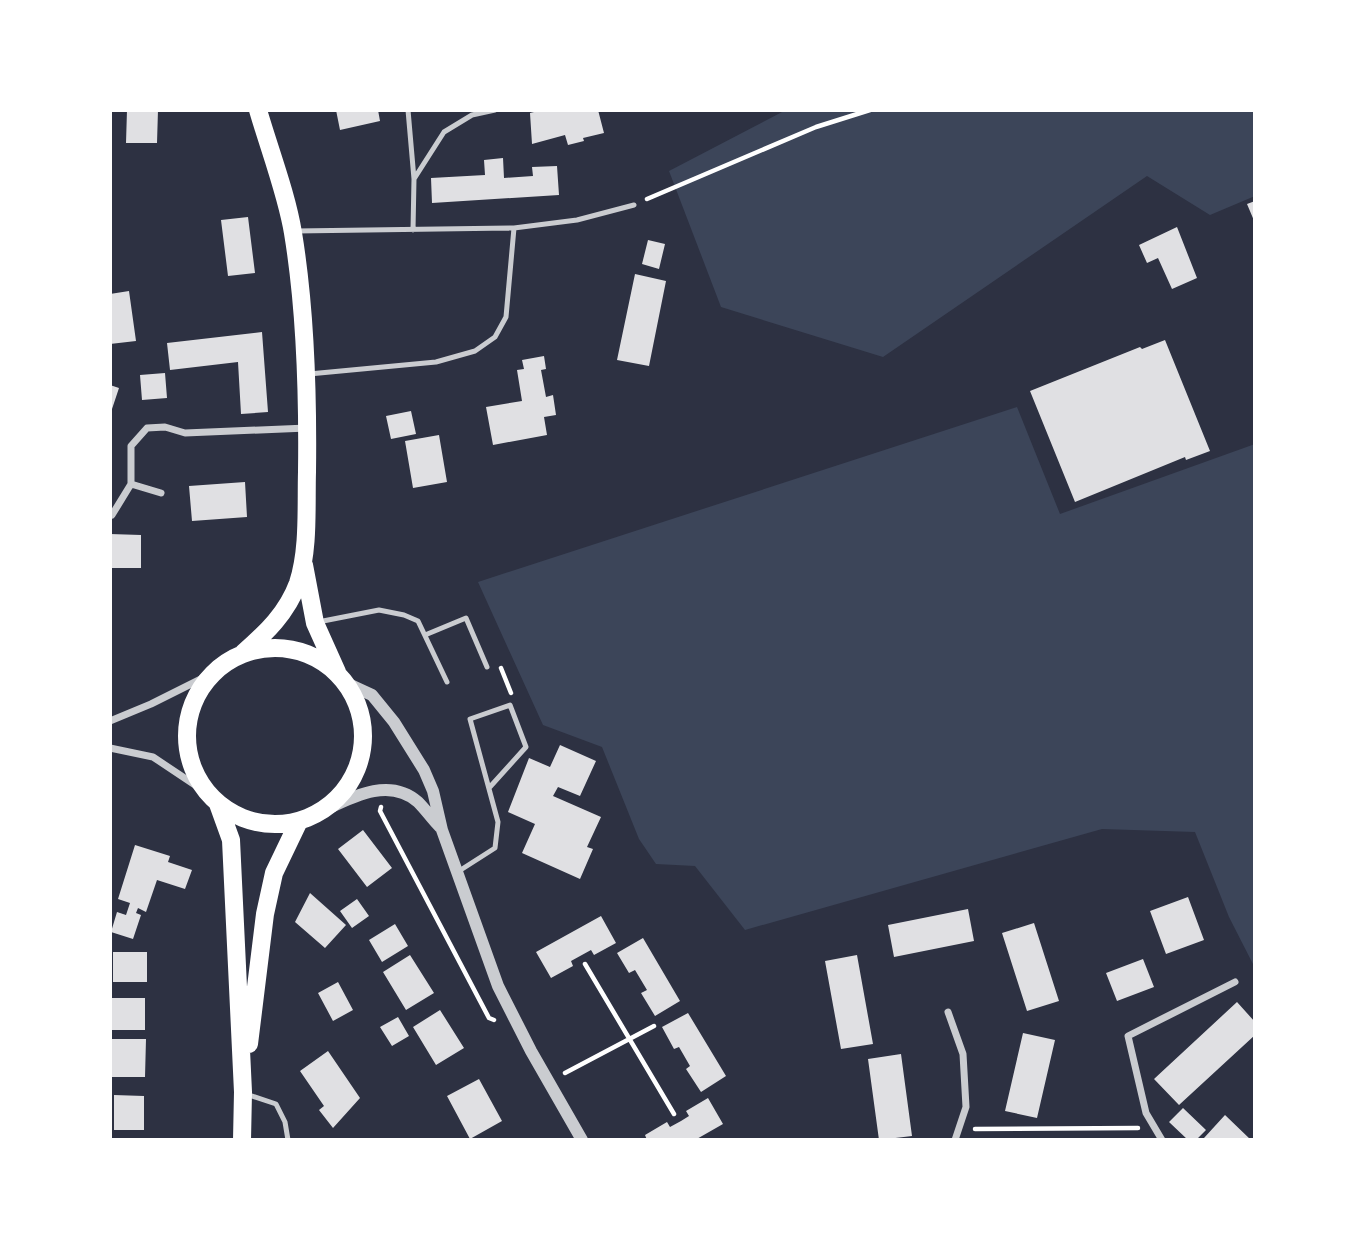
<svg xmlns="http://www.w3.org/2000/svg" width="1365" height="1250" font-family="Poppins,sans-serif">
<rect width="100%" height="100%" fill="#2d3142"/>
<path fill="#3c4559" d="M786,110h469v86l-45,19 -63,-39 -264,181 -162,-50 -52,-136z
M1017,407l43,107 195,-70v524l-26,-51 -34,-85 -93,-3 -357,101 -50,-64 -39,-2 -17,-25 -37,-92 -59,-22 -65,-143z"/>
<path fill="#e0e0e3" d="M127,110h31l-1,33h-31z
M336,110h42l2,11 -40,9z
M542,110h37v2l19,-2 6,23 -21,5 1,3 -16,4 -3,-10 -33,9 -2,-31z
M503,158l1,20 29,-2 -1,-9 25,-1 2,29 -127,8 -1,-25 54,-3 -1,-15z
M1255,201v22l-8,-19z
M248,217l7,56 -27,3 -7,-56z
M1177,227l20,51 -25,11 -14,-31 -11,5 -8,-18z
M648,240l17,4 -6,25 -17,-5z
M635,274l31,7 -17,85 -32,-6z
M129,291l7,50 -26,3v-50z
M262,332l6,80 -27,2 -3,-52 -68,8 -3,-27z
M1165,340l45,111 -24,9 -1,-3 -110,45 -45,-111 110,-44 2,2z
M544,356l2,13 -5,1 5,27 7,-2 3,20 -12,2 3,18 -54,10 -7,-38 36,-6 -5,-31 7,-1 -2,-9z
M165,373l2,25 -25,2 -2,-25z
M110,385l9,3 -8,24h-1z
M411,411l5,23 -25,5 -5,-23z
M439,435l8,47 -34,6 -8,-47z
M245,482l2,35 -55,4 -3,-35z
M110,534l31,1v33h-31z
M560,745l36,16 -16,35 -22,-9 -5,9 48,21 -14,30 6,2 -13,30 -58,-26 13,-29 -27,-12 21,-54 21,9z
M363,830l29,38 -25,19 -29,-38z
M135,845l35,11 -2,6 24,8 -7,19 -28,-9 -11,32 -8,-4 -2,5 5,2 -8,24 -22,-7 6,-20 9,3 4,-12 -12,-4z
M310,893l36,32 -21,23 -30,-26z
M1188,897l16,43 -38,14 -16,-43z
M357,899l12,17 -17,12 -12,-17z
M968,909l6,32 -80,16 -6,-32z
M601,916l15,27 -22,12 -3,-5 -20,11 2,5 -22,12 -15,-26z
M1034,923l25,78 -32,10 -25,-78z
M395,924l13,22 -26,16 -13,-22z
M643,938l37,63 -25,15 -14,-23 6,-3 -12,-20 -6,3 -12,-20z
M113,952h34v30h-34z
M410,955l24,38 -28,17 -23,-38z
M857,955l16,89 -32,5 -16,-88z
M1143,959l11,28 -37,14 -11,-28z
M338,982l15,28 -20,11 -15,-28z
M111,998h34v32h-34z
M1237,1002l18,20v13l-76,70 -25,-26z
M440,1010l24,38 -28,17 -23,-38z
M688,1013l38,63 -25,16 -15,-23 4,-3 -11,-19 -5,2 -12,-22z
M398,1017l11,19 -17,10 -12,-19z
M1023,1033l32,7 -18,78 -32,-7z
M110,1039h36l-1,38h-35z
M328,1051l32,47 -27,30 -14,-18 5,-4 -24,-35z
M901,1054l11,82 -33,4 -11,-81z
M479,1079l23,42 -32,18 -23,-43z
M114,1095l30,1v34h-30z
M708,1098l15,26 -28,16h-48l-2,-5 22,-13 3,5 11,-6 8,-5 -3,-5z
M1183,1108l23,22 -10,10h-8l-19,-18z
M1225,1115l26,25h-45l-2,-2z"/>
<g fill="none" stroke-linecap="round" stroke-linejoin="round">
<path stroke="#fff" stroke-width="4.5" d="M647,199l169,-72 54,-17
M501,668l10,25
M381,807l-1,4 109,207 5,2
M585,964l89,150
M565,1073l89,-47
M975,1129l163,-1"/>
<path stroke="#caccd0" stroke-width="5" d="M408,110l6,69
M413,230l1,-51 30,-47 28,-17 23,-5
M296,231l218,-3 63,-8 57,-15
M309,374l127,-12 39,-11 20,-14 11,-20 8,-89
M318,622l61,-12 25,5 14,6 29,61
M425,635l41,-17 21,49
M459,871l36,-23 3,-26 -28,-103 40,-14 16,42 -37,41
M246,1094l30,10 9,18 3,18"/>
<path stroke="#caccd0" stroke-width="7" d="M131,484l30,9
M112,515l19,-31v-38l16,-18 18,-1 20,6 122,-5
M110,721l41,-17 60,-30
M110,748l43,9 51,34
M948,1012l15,42 3,53 -11,33
M1162,1140l-16,-27 -18,-77 107,-54"/>
<path stroke="#caccd0" stroke-width="12" d="M346,683l26,12 22,27 30,48 9,21 9,39 56,156 33,65 51,89
M329,808c27,-13 62,-30 89,-6 8,8 14,17 22,25"/>
<path stroke="#fff" stroke-width="18" d="M304,565l11,58 22,49
M187 736a88 88 0 1 1 176 0a88 88 0 1 1-176 0Z
M243,653c23,-20 44,-40 55,-70 11,-34 8,-75 9,-111 1,-79 -1,-160 -14,-239 -6,-38 -24,-85 -35,-123
M218,804l13,36 12,252 -1,48
M249,1044l16,-130 9,-41 24,-50"/>
</g>
<rect width="1365" height="1250" fill="none" stroke="#ffffff" stroke-width="224"/>
</svg>
